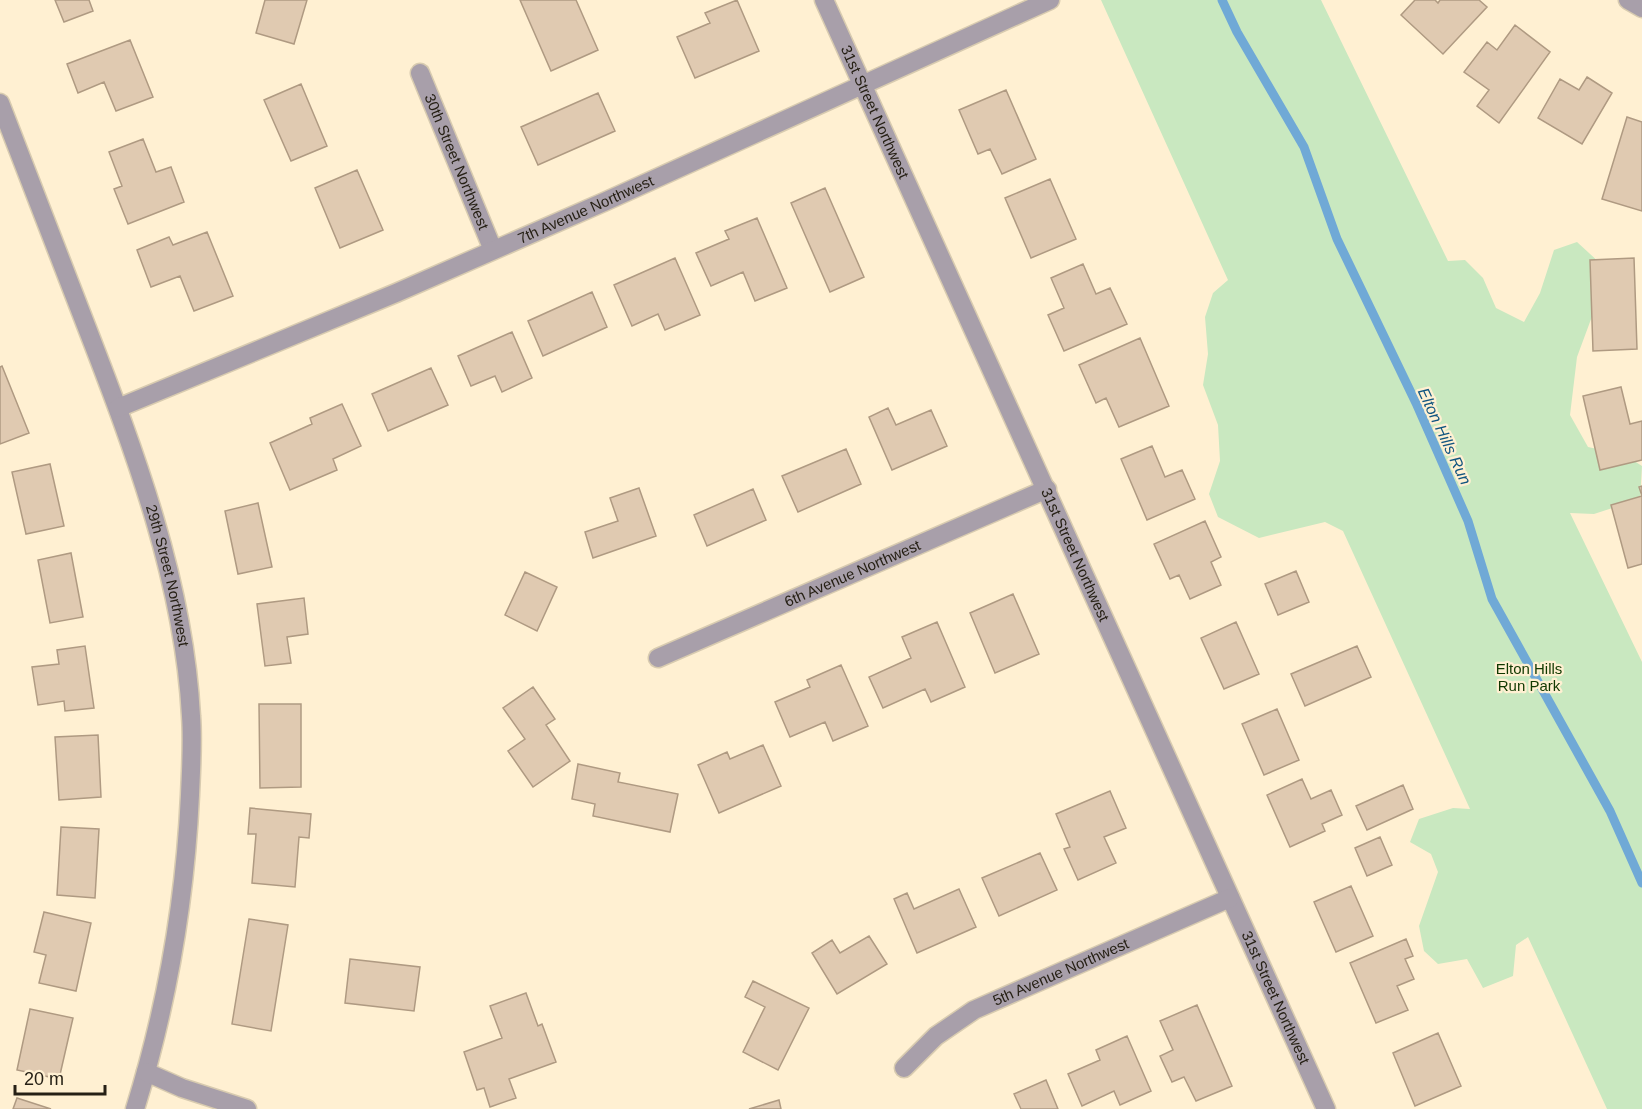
<svg xmlns="http://www.w3.org/2000/svg" width="1642" height="1109" font-family="Arial,sans-serif">
<rect width="100%" height="100%" fill="#fff0d2"/>
<path fill="#c9e8c0" d="M1101,0h220l127,261 17,-1 18,18 13,30 28,14 16,-29 14,-43 23,-8 24,22 -4,39 -20,54 -7,58 18,32 37,8 17,11 -2,33 -46,15 -24,-1 72,149v447h-35l-79,-172 -12,8 -3,31 -30,12 -16,-29 -29,5 -14,-13 -5,-25 19,-54 -7,-18 -21,-12 9,-23 34,-11 17,1 -127,-278 -18,-9 -66,16 -41,-21 -9,-23 11,-33 -2,-36 -15,-40 5,-31 -3,-37 8,-24 15,-13z"/>
<g fill="none" stroke-linecap="round" stroke-linejoin="round">
<path stroke="#70a9d6" stroke-width="9" d="M1222,0l15,32 67,115 33,92 79,164 52,118 24,78 118,212 32,72"/>
</g>
<path fill="#e0cab1" stroke="#af9a82" stroke-width="1.5" d="M55,0h34l4,11 -29,11z
M265,0h42l-13,44 -38,-11z
M520,0h56l22,50 -47,21z
M737,0l22,51 -64,27 -18,-41 33,-14 -5,-10z
M1415,0h20l3,3 2,-3h39l8,7 -44,47 -42,-39z
M1515,25l35,27 -51,71 -22,-17 12,-16 -25,-18 23,-30 10,8z
M130,40l23,57 -37,14 -12,-29 -26,11 -11,-29z
M1587,77l25,16 -30,51 -44,-26 22,-39 19,11z
M301,84l26,62 -36,15 -27,-61z
M1006,90l30,69 -34,15 -12,-25 -12,5 -19,-44z
M598,93l17,38 -77,34 -17,-38z
M1627,117l15,5v89l-40,-12z
M143,139l13,33 15,-5 13,35 -56,22 -14,-35 8,-3 -13,-34z
M357,170l26,60 -43,18 -25,-60z
M1050,179l26,60 -45,19 -26,-60z
M825,188l39,89 -34,15 -39,-89z
M757,218l30,70 -32,13 -12,-29 -32,14 -15,-33 33,-14 -4,-8z
M207,232l26,64 -39,15 -14,-35 -29,11 -14,-37 32,-13 4,8z
M675,258l25,57 -35,15 -7,-16 -26,12 -18,-41z
M1634,258l3,91 -44,2 -3,-91z
M1083,264l13,30 14,-6 17,36 -63,27 -16,-36 16,-7 -13,-30z
M592,292l15,35 -64,29 -15,-35z
M512,332l20,46 -30,14 -7,-16 -24,10 -13,-30z
M1140,338l29,68 -50,21 -13,-29 -10,5 -17,-38z
M2,366l27,67 -29,11v-77z
M431,368l17,37 -60,26 -16,-37z
M1621,387l9,37 12,-3v39l-42,10 -17,-74z
M342,404l19,42 -28,13 4,11 -47,20 -20,-47 42,-19 -2,-6z
M888,408l8,17 35,-15 16,36 -55,24 -23,-53z
M1152,446l13,31 17,-7 13,29 -48,21 -26,-61z
M846,449l15,35 -63,28 -16,-36z
M50,464l14,62 -38,8 -14,-62z
M1642,486v78l-14,4 -17,-63 31,-9 -3,-9z
M639,488l17,48 -63,22 -8,-26 33,-11 -8,-23z
M753,489l13,31 -59,26 -13,-31z
M258,503l14,64 -34,7 -13,-63z
M1205,521l16,36 -10,5 10,23 -31,14 -11,-24 -9,4 -16,-35z
M71,553l12,64 -33,6 -12,-63z
M1296,571l13,31 -31,13 -13,-31z
M525,572l32,15 -20,44 -32,-16z
M1013,594l26,60 -44,19 -25,-60z
M304,598l4,36 -21,3 4,26 -26,3 -8,-62z
M937,622l28,65 -34,15 -6,-13 -42,19 -14,-31 42,-19 -9,-21z
M1236,622l23,52 -35,15 -23,-51z
M85,646l9,62 -29,3 -1,-10 -26,4 -6,-38 27,-3 -2,-14z
M1357,646l14,31 -66,29 -14,-32z
M841,665l27,61 -35,15 -8,-19 -35,15 -15,-35 35,-15 -3,-7z
M533,687l22,32 -9,6 24,36 -37,26 -25,-36 17,-12 -22,-31z
M259,704h42v83l-41,1z
M1277,709l22,51 -35,15 -22,-51z
M98,735l3,62 -42,3 -4,-63z
M763,745l18,41 -62,27 -21,-48 29,-13 3,7z
M578,764l42,9 -2,9 60,12 -8,38 -77,-16 2,-12 -23,-5z
M1302,779l9,20 20,-9 11,25 -20,9 3,7 -35,16 -23,-52z
M1403,785l10,24 -46,21 -11,-24z
M1110,791l16,37 -22,9 12,26 -38,17 -14,-31 6,-2 -14,-33z
M250,808l61,6 -2,24 -10,-1 -4,50 -43,-4 4,-49h-8z
M61,827l38,2 -4,69 -38,-3z
M1380,837l12,28 -25,11 -12,-28z
M1040,853l17,37 -58,26 -17,-38z
M1351,886l22,50 -37,16 -22,-50z
M959,889l17,38 -59,26 -23,-54 13,-6 7,16z
M44,912l47,11 -15,68 -37,-8 7,-28 -12,-3z
M249,919l39,6 -17,106 -39,-7z
M869,936l18,28 -50,30 -25,-41 20,-13 8,13z
M1406,939l7,17 -8,3 9,20 -17,7 11,24 -32,13 -26,-60z
M350,959l70,8 -6,44 -69,-8z
M753,981l56,27 -31,62 -35,-18 22,-45 -20,-10z
M526,993l12,33 4,-2 14,38 -47,17 7,19 -26,9 -6,-19 -7,2 -13,-38 38,-14 -12,-32z
M1197,1005l35,81 -36,15 -12,-24 -12,5 -12,-26 13,-6 -13,-29z
M30,1009l43,9 -14,61 -42,-9z
M1438,1033l23,53 -46,20 -22,-53z
M1127,1036l24,55 -31,14 -6,-14 -32,15 -14,-32 32,-14 -4,-10z
M1046,1080l12,29h-37l-7,-15z
M17,1098l34,11h-38z
M779,1100l2,9h-32z"/>
<g fill="none" stroke-linecap="round" stroke-linejoin="round">
<g stroke="#d8cbb0" stroke-width="21">
<g id="minor">
<path id="s1" d="M824,0l502,1109"/>
<path d="M1628,0l14,8"/>
<path id="s2" d="M420,73l73,177"/>
<path id="s3" d="M0,103c29,75 58,150 87,225 48,124 97,254 104,388 2,26 0,53 -1,79 -5,108 -23,211 -55,314"/>
<path id="s4" d="M118,408l278,-115 208,-91 446,-202"/>
<path id="s5" d="M658,658l389,-169"/>
<path id="s6" d="M904,1068l32,-32 38,-26 256,-112"/>
<path d="M146,1072l36,16 65,21"/>
</g>
</g>
<use href="#minor" stroke="#a89faa" stroke-width="18"/>
</g>
<g text-anchor="middle" stroke-width="4.5" stroke-linejoin="round" paint-order="stroke">
<g font-size="15" fill="#262015" stroke="#fff0d2">
<text dy="5" stroke="none"><textPath href="#s1" startOffset="123">31st Street Northwest</textPath></text>
<text dy="5" stroke="none"><textPath href="#s2" startOffset="96">30th Street Northwest</textPath></text>
<text dy="5" stroke="none"><textPath href="#s4" startOffset="508">7th Avenue Northwest</textPath></text>
<text dy="5" stroke="none"><textPath href="#s1" startOffset="609">31st Street Northwest</textPath></text>
<text dy="5" stroke="none"><textPath href="#s5" startOffset="212">6th Avenue Northwest</textPath></text>
<text dy="5" stroke="none"><textPath href="#s3" startOffset="502">29th Street Northwest</textPath></text>
<text dy="5" stroke="none"><textPath href="#s6" startOffset="186">5th Avenue Northwest</textPath></text>
<text dy="5" stroke="none"><textPath href="#s1" startOffset="1095">31st Street Northwest</textPath></text>
</g>
<g font-size="15" fill="#103901" stroke="#fff0d2">
<text x="1529" y="674">Elton Hills<tspan x="1529" dy="17">Run Park</tspan></text>
</g>
<g font-size="16" font-style="italic" fill="#125580" stroke="#fff0d2">
<text transform="translate(1445 436) rotate(65)" y="6">Elton Hills Run</text>
</g>
</g>
<path d="M15 1085v9h90v-9" fill="none" stroke="#262015" stroke-width="3"/>
<text x="24" y="1085" font-size="18" fill="#262015" stroke="#fff0d2" stroke-width="4.5" paint-order="stroke">20 m</text>
</svg>
